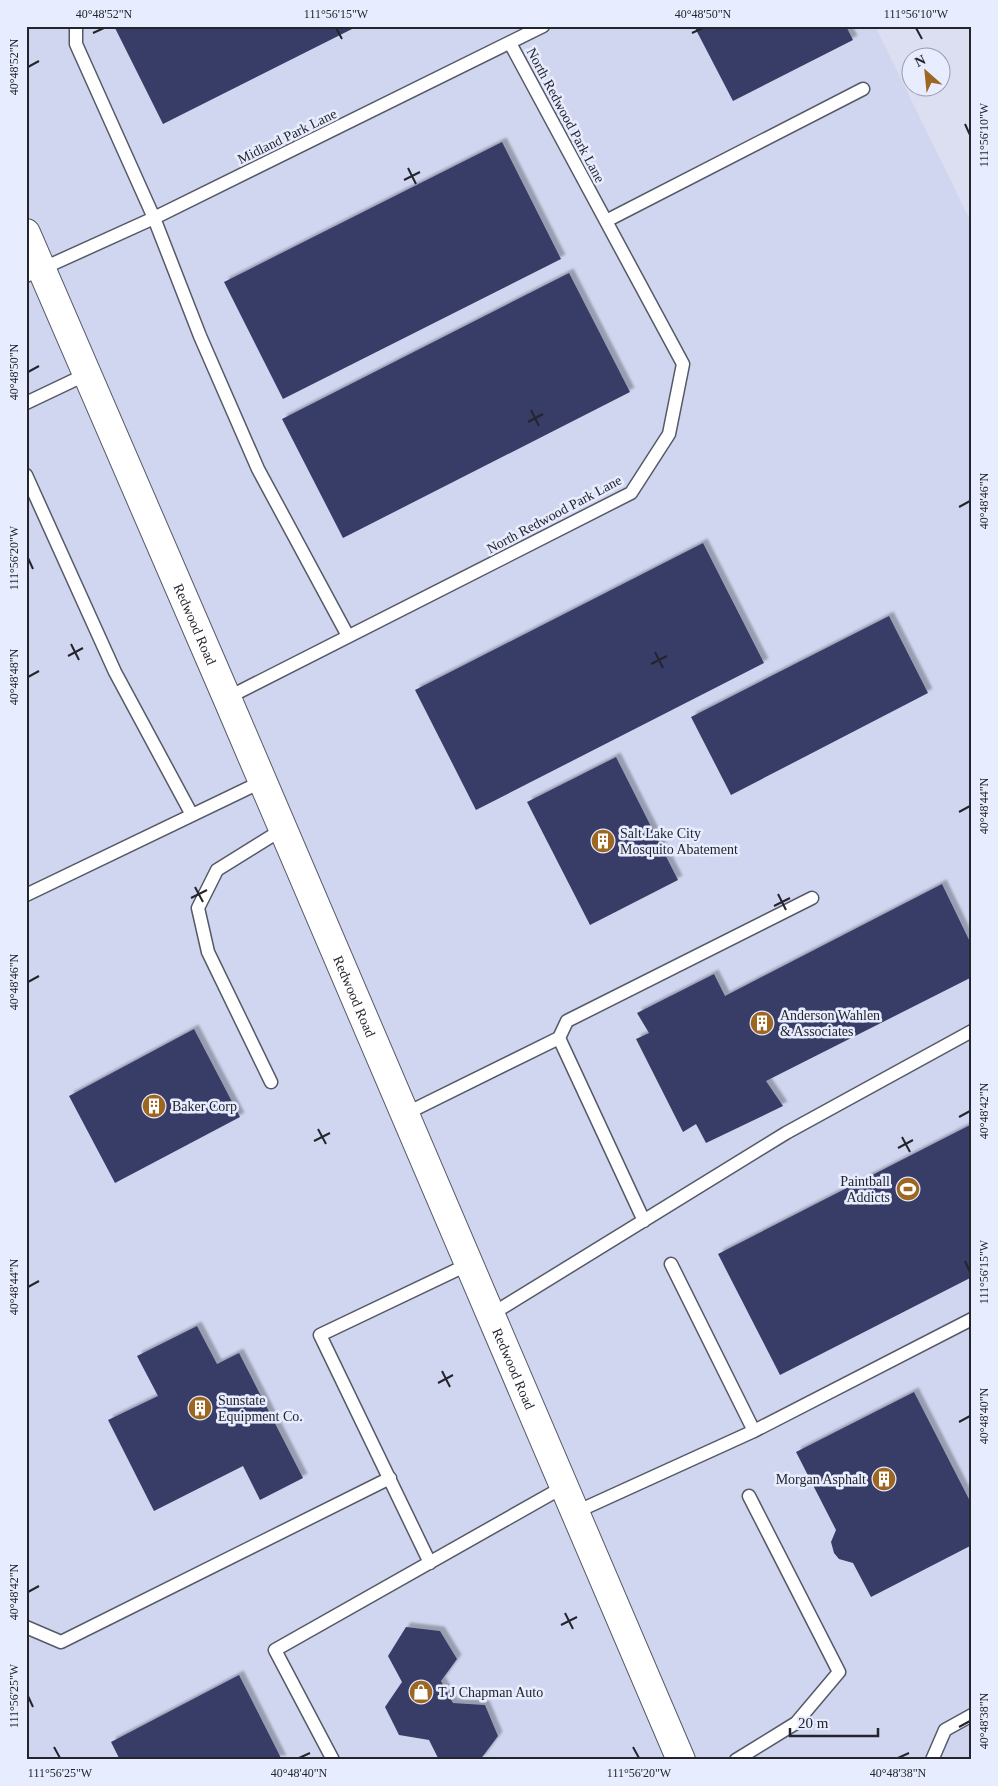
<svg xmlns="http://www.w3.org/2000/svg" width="998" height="1786" font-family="Georgia,serif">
<defs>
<filter id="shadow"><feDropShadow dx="4.5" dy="-4.5" stdDeviation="1" flood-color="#0004"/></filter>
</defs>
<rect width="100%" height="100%" fill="#dbdff1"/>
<path fill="#d1d6f0" d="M26,26h849l97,198v1536h-946z"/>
<path fill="#393d68" filter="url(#shadow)" d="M114,26h244l-195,98z
M694,26h152l7,14 -120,61z
M502,142l59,117 -278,140 -59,-117z
M569,273l61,119 -287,146 -61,-119z
M703,543l61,120 -288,147 -61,-120z
M889,616l39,77 -197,102 -40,-78z
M616,757l62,123 -88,45 -63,-123z
M942,884l30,62v31l-206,104 17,25 -77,37 -10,-19 -13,8 -47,-93 13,-6 -12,-20 77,-39 11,22z
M194,1029l46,88 -125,66 -46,-87z
M972,1124v153l-192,98 -62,-121z
M197,1326l20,38 22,-11 64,125 -43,22 -17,-34 -89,45 -46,-91 50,-24 -21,-40z
M914,1392l58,113v40l-101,52 -18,-34 -14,-4 -5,-6 -3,-11 5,-12 -40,-78z
M406,1627l34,4 17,28 -16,22 12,22 32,2 13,31 -18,24h-41l-10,-20 -30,-5 -14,-28 17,-25 -14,-26z
M239,1675l43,85h-162l-9,-18z"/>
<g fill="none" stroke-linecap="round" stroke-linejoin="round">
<g stroke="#565968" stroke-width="15">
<path id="lane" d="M76,26v18l78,174 46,118 58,133 90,167
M606,221l257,-132
M26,276l128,-58 389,-192
M26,403l61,-29
M26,475l89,197 77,143
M227,698l404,-205 38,-59 14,-70 -173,-321
M26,895l237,-114
M559,1038l8,-17 245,-123
M271,1082l-63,-130 -10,-44 19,-38 66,-41
M405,1114l154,-76 85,183
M492,1314l294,-181 186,-102
M754,1431l218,-112
M576,1512l178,-81 -83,-167
M430,1563l-110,-228 149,-71
M26,1627l35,15 329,-164
M333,1760l-58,-110 290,-164
M736,1760l60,-37 43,-51 -90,-176
M932,1760l13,-30 27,-15"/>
</g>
<g stroke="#565968" stroke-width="30">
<g id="secondary">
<path id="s1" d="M26,233l201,465 454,1062"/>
</g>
</g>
<use href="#lane" stroke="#fff" stroke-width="12"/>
<use href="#secondary" stroke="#fff" stroke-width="28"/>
</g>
<path fill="none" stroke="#24252c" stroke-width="2" d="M336,28l6,11M916,28l6,11M93,33l11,-5M692,33l11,-5M28,67l11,-6M965,124l5,11M408,168l8,16M404,180l16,-8M28,372l11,-6M531,410l8,16M528,422l15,-8M959,507l11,-6M28,558l5,11M71,644l8,16M655,652l8,16M68,656l15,-8M651,664l16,-8M28,677l11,-6M959,812l11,-6M195,887l8,15M778,894l8,16M191,898l16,-8M774,906l16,-8M28,982l11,-6M959,1117l11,-6M318,1129l8,15M902,1137l8,15M314,1141l16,-8M898,1148l15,-8M965,1261l5,11M28,1287l11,-6M442,1371l8,16M438,1383l15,-8M959,1422l11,-6M28,1592l11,-6M565,1613l8,16M561,1625l16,-8M28,1696l5,11M959,1727l11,-6M54,1747l6,11M633,1747l6,11M299,1758l11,-5M898,1758l11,-5"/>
<defs>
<g id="building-disc" transform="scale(1.25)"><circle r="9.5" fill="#9d6721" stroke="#e8ecff"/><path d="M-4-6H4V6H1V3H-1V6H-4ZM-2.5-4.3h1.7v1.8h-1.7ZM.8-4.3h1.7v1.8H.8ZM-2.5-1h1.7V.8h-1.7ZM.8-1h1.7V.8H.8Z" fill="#fff"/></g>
<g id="stadium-disc" transform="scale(1.25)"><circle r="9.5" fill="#9d6721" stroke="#e8ecff"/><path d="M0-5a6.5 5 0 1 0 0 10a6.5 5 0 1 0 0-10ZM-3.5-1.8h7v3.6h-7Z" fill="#fff"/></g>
<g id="shop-disc" transform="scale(1.25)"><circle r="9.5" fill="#9d6721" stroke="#e8ecff"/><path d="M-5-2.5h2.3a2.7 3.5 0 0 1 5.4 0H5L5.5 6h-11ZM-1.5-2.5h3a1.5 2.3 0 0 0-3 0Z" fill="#fff"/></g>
</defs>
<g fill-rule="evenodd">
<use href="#building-disc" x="603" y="841"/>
<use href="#building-disc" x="762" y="1023"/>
<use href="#building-disc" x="154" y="1106"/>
<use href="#stadium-disc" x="908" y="1189"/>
<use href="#building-disc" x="200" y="1408"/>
<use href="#building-disc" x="884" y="1479"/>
<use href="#shop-disc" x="421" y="1692"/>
</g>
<g text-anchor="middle" stroke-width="5" stroke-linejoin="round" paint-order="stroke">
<g font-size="14" fill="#24252c" stroke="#e8ecff">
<text transform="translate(566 115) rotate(62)" y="5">North Redwood Park Lane</text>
<text transform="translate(287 136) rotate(-26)" y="5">Midland Park Lane</text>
<text transform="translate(554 514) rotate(-28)" y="5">North Redwood Park Lane</text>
<text dy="5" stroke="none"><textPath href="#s1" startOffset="426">Redwood Road</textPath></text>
<text dy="5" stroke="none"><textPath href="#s1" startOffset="831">Redwood Road</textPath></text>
<text dy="5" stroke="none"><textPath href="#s1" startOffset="1236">Redwood Road</textPath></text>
</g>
<g font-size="14" fill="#24252c" stroke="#e8ecff" text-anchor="start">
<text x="620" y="838">Salt Lake City<tspan x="620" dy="16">Mosquito Abatement</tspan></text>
<text x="780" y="1020">Anderson Wahlen<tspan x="780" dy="16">&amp; Associates</tspan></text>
<text x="172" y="1111">Baker Corp</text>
<text x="890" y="1186" text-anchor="end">Paintball<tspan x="890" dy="16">Addicts</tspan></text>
<text x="218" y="1405">Sunstate<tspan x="218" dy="16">Equipment Co.</tspan></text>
<text x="866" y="1484" text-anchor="end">Morgan Asphalt</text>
<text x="438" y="1697">T J Chapman Auto</text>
</g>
</g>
<rect width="998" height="1786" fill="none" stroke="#e8ecff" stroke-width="55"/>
<g transform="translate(926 72) rotate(333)"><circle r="24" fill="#e8ecff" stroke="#9a9cab"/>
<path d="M0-4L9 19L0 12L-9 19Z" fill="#9d6721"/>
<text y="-8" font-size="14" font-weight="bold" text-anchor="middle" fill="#24252c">N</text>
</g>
<path d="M790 1728v8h88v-8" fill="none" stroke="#24252c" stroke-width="2.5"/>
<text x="798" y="1728" font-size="15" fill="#24252c" stroke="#e8ecff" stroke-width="4" paint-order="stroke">20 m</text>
<rect x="28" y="28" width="942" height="1730" fill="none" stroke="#24252c" stroke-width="2"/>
<g font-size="12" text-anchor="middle" fill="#24252c">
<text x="104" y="18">40°48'52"N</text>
<text x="336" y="18">111°56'15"W</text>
<text x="703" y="18">40°48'50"N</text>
<text x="916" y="18">111°56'10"W</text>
<text transform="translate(14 67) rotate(-90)" y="4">40°48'52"N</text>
<text transform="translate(984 135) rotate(-90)" y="4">111°56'10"W</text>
<text transform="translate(14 372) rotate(-90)" y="4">40°48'50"N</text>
<text transform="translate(984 501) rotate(-90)" y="4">40°48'46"N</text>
<text transform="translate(14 558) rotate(-90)" y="4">111°56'20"W</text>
<text transform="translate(14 677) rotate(-90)" y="4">40°48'48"N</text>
<text transform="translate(984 806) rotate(-90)" y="4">40°48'44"N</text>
<text transform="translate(14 982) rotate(-90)" y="4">40°48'46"N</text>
<text transform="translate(984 1111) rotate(-90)" y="4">40°48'42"N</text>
<text transform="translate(984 1272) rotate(-90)" y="4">111°56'15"W</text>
<text transform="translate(14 1287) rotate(-90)" y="4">40°48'44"N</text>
<text transform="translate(984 1416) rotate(-90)" y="4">40°48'40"N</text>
<text transform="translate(14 1592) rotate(-90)" y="4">40°48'42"N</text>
<text transform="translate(14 1696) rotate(-90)" y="4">111°56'25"W</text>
<text transform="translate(984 1721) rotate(-90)" y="4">40°48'38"N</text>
<text x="60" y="1777">111°56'25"W</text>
<text x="299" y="1777">40°48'40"N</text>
<text x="639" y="1777">111°56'20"W</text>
<text x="898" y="1777">40°48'38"N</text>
</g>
</svg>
